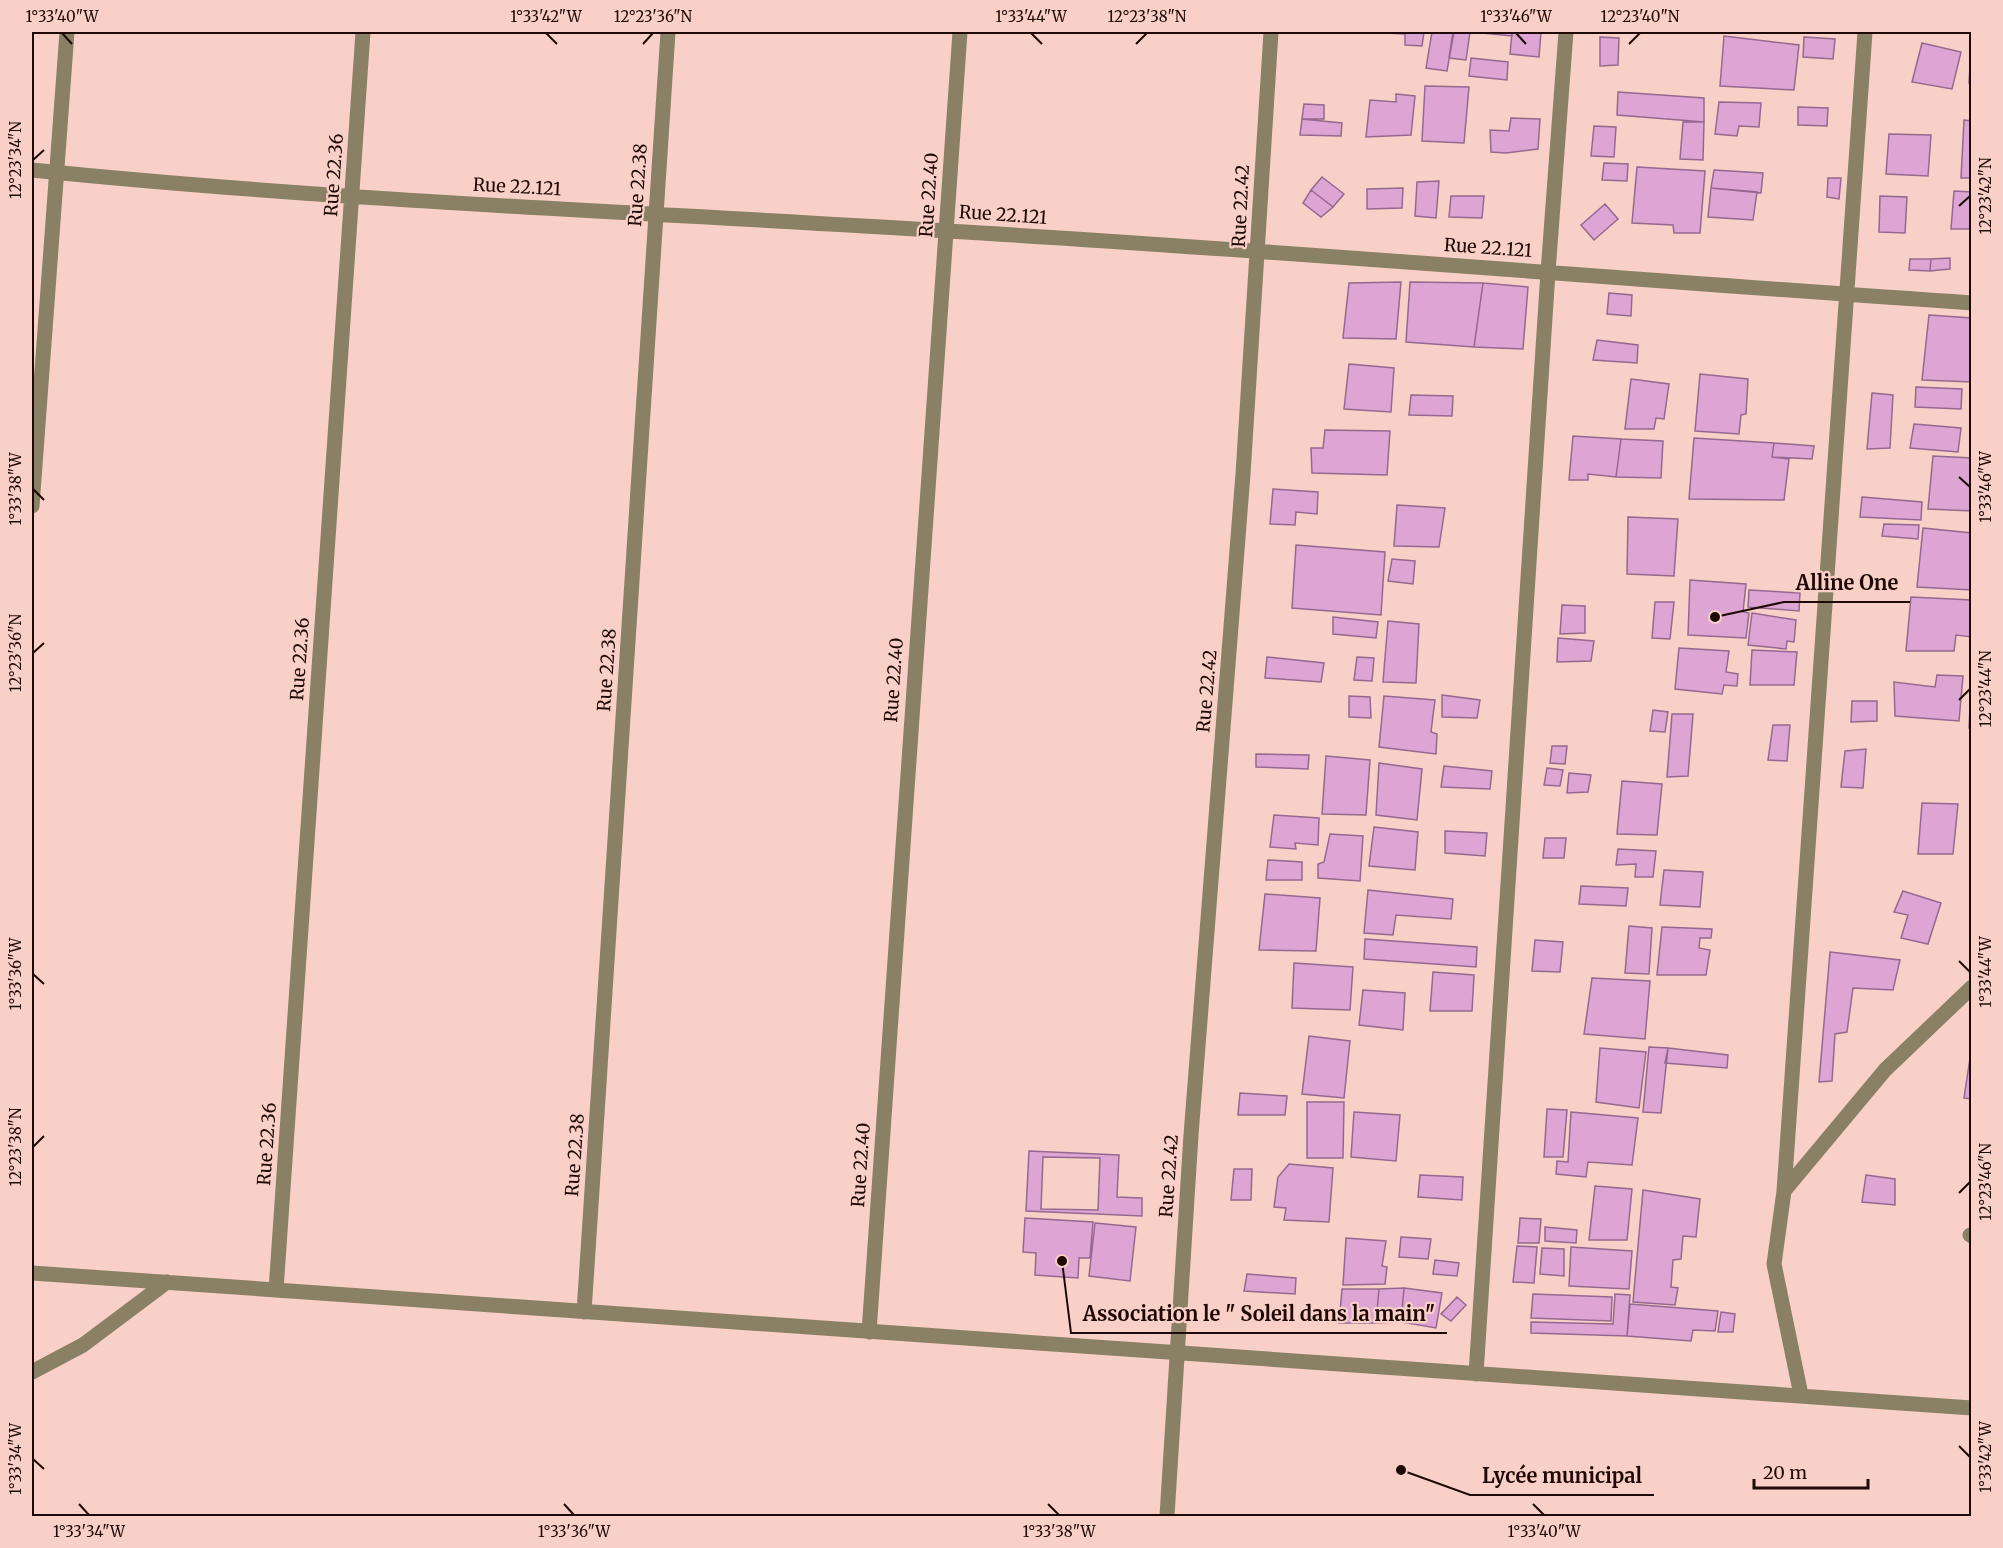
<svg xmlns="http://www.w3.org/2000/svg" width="2003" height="1548" font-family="Merriweather,serif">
<rect width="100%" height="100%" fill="#f9d0c7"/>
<path fill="#dca5d3" stroke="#96688f" stroke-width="1.5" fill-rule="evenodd" d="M1368,32h36v2z
M1405,32h19l-2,14 -17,-1z
M1432,32h22l-7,39 -21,-3z
M1453,32h17l-4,28 -17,-2z
M1471,32h41v4z
M1512,32h29l-2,25 -29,-3z
M1724,36l75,9 -5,45 -74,-4z
M1600,37l19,1 -1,27 -18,1z
M1804,37l31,2 -2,20 -30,-2z
M1922,43l39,9 -9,37 -40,-7z
M1971,51h1v33l-3,-1z
M1471,58l37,4 -1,18 -38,-4z
M1425,86l44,1 -5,56 -42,-2z
M1618,92l86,6v24l-87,-7z
M1396,94l19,2 -4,39 -45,2 4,-37 26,2z
M1719,102l42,1 -2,24 -20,-1 -2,10 -22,-2z
M1304,104l20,1v14h-22z
M1798,107l30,1 -1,18 -29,-1z
M1511,118l29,1 -2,30 -32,4 -15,-1 -1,-22 19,1z
M1302,119l40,4 -1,13 -41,-1z
M1964,120l8,1v57h-11z
M1683,122h21l-1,38 -23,-1z
M1594,126l22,1 -2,30 -23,-1z
M1889,134l42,1 -3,41 -42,-2z
M1604,163l24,1 -1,17 -25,-1z
M1637,167l68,4 -5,62h-26l-1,-8 -41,-2z
M1714,170l49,3 -2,20 -50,-5z
M1322,177l22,17 -11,13 -22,-17z
M1828,178h13l-2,21 -12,-2z
M1439,181l-3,37 -21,-2 2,-34z
M1403,188l-1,20 -35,1v-20z
M1711,188l46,4 -4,28 -45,-3z
M1311,190l22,17 -12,10 -18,-14z
M1954,191l18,1v37h-21z
M1451,196h33l-2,22 -33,-1z
M1880,196l27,1 -2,36 -26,-1z
M1605,204l13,15 -24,21 -13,-15z
M1950,258v11l-20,2 1,-12z
M1910,259h21l-1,12 -21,-1z
M1401,282l-5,57 -53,-1 6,-55z
M1410,282l73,1 -9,64 -68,-5z
M1483,283l45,4 -5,62 -49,-2z
M1609,293l23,2 -1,21 -24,-2z
M1929,315l43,3v64l-50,-2z
M1597,340l41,5 -1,18 -44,-3z
M1349,364l45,4 -3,44 -47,-3z
M1700,374l48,5 -2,35 -5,1 -2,19 -44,-3z
M1631,379l38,5 -5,35 -8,-1 -2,11h-29z
M1916,387l46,2 -1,20 -46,-2z
M1872,393l21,2 -3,53 -23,1z
M1411,395l42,1 -1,20 -43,-1z
M1914,424l47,4 -3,24 -48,-4z
M1325,430l65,1 -3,44 -75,-2 -1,-25h12z
M1573,436l48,3 -5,38 -28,-3v6h-19z
M1694,438l80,5 -2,14 17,2 -5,41 -95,-1z
M1621,439l42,2 -2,37 -45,-1z
M1774,443l40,3 -2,13 -40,-2z
M1933,456l39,2v53l-44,-2z
M1273,489l45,3 -1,22 -21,-2 -1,13 -25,-1z
M1862,497l60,5 -1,18 -61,-3z
M1397,505l48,3 -6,39 -45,-1z
M1628,517l50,2 -4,57 -47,-2z
M1884,524l35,1 -1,14 -36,-3z
M1923,528l49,5v57l-55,-3z
M1296,545l89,7 -4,63 -89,-7z
M1392,559l23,2 -2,23 -25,-3z
M1690,580l56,4 -3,28 6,1 -3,25 -58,-3z
M1749,590l51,3 -1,18 -51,-4z
M1911,597l61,3v37l-16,-2 -2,16h-48z
M1655,602h19l-4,37 -18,-1z
M1562,605l23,1v27l-25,1z
M1752,613l44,7 -2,22 -7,-1 -1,8 -38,-4z
M1333,617l45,5 -2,16 -43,-4z
M1388,621l31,3 -3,59 -33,-1z
M1558,638l36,3 -3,20 -34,1z
M1679,648l50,3 -3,21 12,2 -1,12 -13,-1 -2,9 -47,-5z
M1752,650l45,2 -3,33h-44z
M1267,657l57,6 -3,19 -56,-4z
M1357,657l17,1 -2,23 -18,-1z
M1937,675l26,1 -4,45 -64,-5 -1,-34 41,5z
M1971,688l1,1v39h-3z
M1442,695l38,5 -3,18 -35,-1z
M1349,696l21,1 1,21 -22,-1z
M1384,696l51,4 -4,32 6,2 -1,20 -57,-7z
M1852,701h25v20l-26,1z
M1653,710l15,2 -3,20 -15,-1z
M1672,714h21l-5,62 -21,1z
M1773,725h17l-3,36 -19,-1z
M1552,746h15l-2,18 -15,-1z
M1866,749l-3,39 -22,-1 4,-36z
M1256,754l53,1 -1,14 -52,-2z
M1326,756l44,4 -4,55 -44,-1z
M1379,763l43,6 -5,51 -41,-5z
M1444,766l48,5 -2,18 -49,-2z
M1547,768l16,2 -3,16 -16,-1z
M1569,773l22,2 -3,17 -21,1z
M1622,781l40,3 -5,51 -40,-1z
M1922,803l36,1 -5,50h-35z
M1274,815l45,3 -1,27 -23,-2 1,6 -26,-2z
M1374,827l44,5 -3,38 -46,-4z
M1445,831l42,2 -2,23 -40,-3z
M1330,834l33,2 -3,45 -42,-3v-14l6,-2z
M1545,838h21l-2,20h-21z
M1618,849l38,2 -3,26h-18l1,-13 -20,1z
M1268,860l34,2v18h-36z
M1664,870l39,2 -3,35 -40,-2z
M1581,886l47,2 -2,18 -47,-2z
M1368,890l85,9 -2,20 -55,-4 -3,20 -29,-2z
M1903,891l38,12 -13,41 -27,-6 7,-23 -14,-3z
M1265,894l55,4 -4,53 -57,-1z
M1629,926l23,2 -3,46 -24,-1z
M1662,927l50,2 -1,9h-11l-1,10 11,2 -4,25h-49z
M1365,939l112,8 -1,20 -112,-8z
M1535,940l28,2 -3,30 -28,-1z
M1830,952l70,8 -7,30 -40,-2 -6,44 -12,2 -3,47 -13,1z
M1294,963l59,4 -3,43 -58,-2z
M1433,972l41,3 -2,36h-42z
M1592,978l58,3 -5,58 -61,-5z
M1363,990l42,3 -2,37 -44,-5z
M1309,1036l41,5 -6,57 -42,-4z
M1649,1047l19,1 -7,65 -18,-1z
M1600,1048l46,4 -7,56 -43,-6z
M1668,1048l60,7 -1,13 -62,-5z
M1970,1058h2v41l-8,-1z
M1240,1093l47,3 -2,19h-47z
M1307,1102h37l-1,56h-36z
M1547,1109l20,1 -4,47h-19z
M1354,1112l46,3 -4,46 -45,-4z
M1571,1112l67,6 -6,47 -44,-3 -2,15 -30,-3 1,-13 11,1z
M1029,1151l90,4 -2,42 25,1v18l-116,-5zM1043,1157l57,1 -2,52 -57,-1z
M1289,1164l44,4 -4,54 -45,-2 2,-12 -12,-1 4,-30z
M1234,1169h18l-1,31h-20z
M1420,1175l43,2 -1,23 -44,-3z
M1866,1175l29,4v26l-33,-3z
M1595,1186l37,3 -5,51h-38z
M1643,1190l57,9 -4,38 -13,-1 -2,23 -8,1 -2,27 7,1 -3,17 -42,-3z
M1025,1218l68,4 -3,36h-11l-1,20 -43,-3 1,-22 -13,-1z
M1520,1218l21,1 -2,24h-21z
M1095,1223l41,4 -6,54 -41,-5z
M1545,1227l32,3 -1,13 -31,-2z
M1401,1237l30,2 -3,20 -29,-2z
M1346,1238l40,3 -4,25 5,1 -2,17 -42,1z
M1517,1246l20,1 -3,36 -21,-1z
M1571,1247l61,4 -3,38 -60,-3z
M1542,1248l22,1v27l-24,-2z
M1435,1260l24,3 -2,13 -24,-2z
M1247,1274l49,4 -1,16 -51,-3z
M1404,1288l38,5 -6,35 -35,-6z
M1404,1288l-3,34 -25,1 3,-34z
M1342,1289h37l-3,34h-37z
M1533,1294l79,3 -1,24 -80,-3z
M1615,1294l15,1 -3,41 -96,-3v-11l82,2z
M1457,1297l9,8 -15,16 -10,-7z
M1630,1304l88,7 -3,20 -22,-1 -2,11 -64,-5z
M1721,1312l14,2 -2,18h-15z"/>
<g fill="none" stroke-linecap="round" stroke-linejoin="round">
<path stroke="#898065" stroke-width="15" d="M32,170c304,31 610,42 916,61 341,20 682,49 1024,72
M32,506l35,-474
M1784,1191l101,-121 87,-83
M1970,1235l2,1
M32,1273l1940,135
M276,1290l87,-1258
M584,1312l84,-1280
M869,1332l91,-1300
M32,1372l51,-27 84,-63
M1476,1374l72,-1102 18,-240
M1801,1395l-27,-131 10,-73 81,-1159
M1167,1516l24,-381 52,-661 28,-442"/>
</g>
<path fill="none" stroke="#1f0906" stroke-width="2" d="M62,33l10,11M546,33l11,11M1031,33l11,11M1516,33l10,11M643,44l10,-11M1136,44l11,-11M1629,44l11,-11M33,160l11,-10M1959,206l11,-10M1959,477l11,10M33,489l11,11M33,653l11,-10M1959,700l11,-11M1959,961l11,11M33,974l11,10M33,1147l11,-11M1959,1193l11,-11M1959,1446l11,11M33,1459l11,10M79,1504l10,11M564,1504l10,11M1048,1504l11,11M1533,1504l11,11"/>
<g text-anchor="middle" stroke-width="4.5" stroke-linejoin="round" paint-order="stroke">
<g font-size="18" fill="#1f0906" stroke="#f9d0c7">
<text transform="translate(334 175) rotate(-86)" y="6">Rue 22.36</text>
<text transform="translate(638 185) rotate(-86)" y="6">Rue 22.38</text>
<text transform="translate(517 187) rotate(3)" y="6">Rue 22.121</text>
<text transform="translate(929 195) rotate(-86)" y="6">Rue 22.40</text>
<text transform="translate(1241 206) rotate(-87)" y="6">Rue 22.42</text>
<text transform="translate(1003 215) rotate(4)" y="6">Rue 22.121</text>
<text transform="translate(1488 248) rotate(4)" y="6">Rue 22.121</text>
<text transform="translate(300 659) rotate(-86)" y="6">Rue 22.36</text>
<text transform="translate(607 670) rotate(-86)" y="6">Rue 22.38</text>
<text transform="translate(894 680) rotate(-86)" y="6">Rue 22.40</text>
<text transform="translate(1207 691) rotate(-85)" y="6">Rue 22.42</text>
<text transform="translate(267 1144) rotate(-86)" y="6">Rue 22.36</text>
<text transform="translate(575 1155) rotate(-86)" y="6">Rue 22.38</text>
<text transform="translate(861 1165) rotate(-86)" y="6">Rue 22.40</text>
<text transform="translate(1169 1176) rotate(-86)" y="6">Rue 22.42</text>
</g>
</g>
<path fill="none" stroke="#1f0906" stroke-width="2" d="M1715 617L1784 602H1910M1062 1261L1071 1333H1447M1401 1470L1470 1495H1654"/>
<g fill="#1f0906" stroke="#f9d0c7" stroke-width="2">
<circle cx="1715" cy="617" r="6"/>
<circle cx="1062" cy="1261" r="6"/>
<circle cx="1401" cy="1470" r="6"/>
</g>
<g font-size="20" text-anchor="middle" font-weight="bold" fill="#1f0906" stroke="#f9d0c7" stroke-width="4.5" stroke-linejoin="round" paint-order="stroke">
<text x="1847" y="590">Alline One</text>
<text x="1259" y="1321">Association le " Soleil dans la main"</text>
<text x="1562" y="1483">Lycée municipal</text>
</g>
<rect width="2003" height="1548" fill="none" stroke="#f9d0c7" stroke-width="66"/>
<path d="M1754 1479v9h114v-9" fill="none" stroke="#1f0906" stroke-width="3"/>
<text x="1763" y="1479" font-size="18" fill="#1f0906" stroke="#f9d0c7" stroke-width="4.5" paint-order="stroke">20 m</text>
<rect x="33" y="33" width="1937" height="1482" fill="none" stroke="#1f0906" stroke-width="2"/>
<g font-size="15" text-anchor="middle" fill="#1f0906">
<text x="62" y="22">1°33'40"W</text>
<text x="546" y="22">1°33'42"W</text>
<text x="653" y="22">12°23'36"N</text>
<text x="1031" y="22">1°33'44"W</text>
<text x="1147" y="22">12°23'38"N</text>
<text x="1516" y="22">1°33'46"W</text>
<text x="1640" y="22">12°23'40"N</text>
<text transform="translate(16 160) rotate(-90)" y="5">12°23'34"N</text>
<text transform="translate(1986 196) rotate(-90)" y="5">12°23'42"N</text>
<text transform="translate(1986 487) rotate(-90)" y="5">1°33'46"W</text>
<text transform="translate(16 489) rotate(-90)" y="5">1°33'38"W</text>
<text transform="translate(16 653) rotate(-90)" y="5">12°23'36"N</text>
<text transform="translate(1986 689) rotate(-90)" y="5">12°23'44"N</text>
<text transform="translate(1986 972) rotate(-90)" y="5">1°33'44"W</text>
<text transform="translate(16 974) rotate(-90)" y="5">1°33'36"W</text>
<text transform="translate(16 1147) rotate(-90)" y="5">12°23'38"N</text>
<text transform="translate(1986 1182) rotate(-90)" y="5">12°23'46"N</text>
<text transform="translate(1986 1457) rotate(-90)" y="5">1°33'42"W</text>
<text transform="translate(16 1459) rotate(-90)" y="5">1°33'34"W</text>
<text x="89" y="1537">1°33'34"W</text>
<text x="574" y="1537">1°33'36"W</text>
<text x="1059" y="1537">1°33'38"W</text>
<text x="1544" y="1537">1°33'40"W</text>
</g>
</svg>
